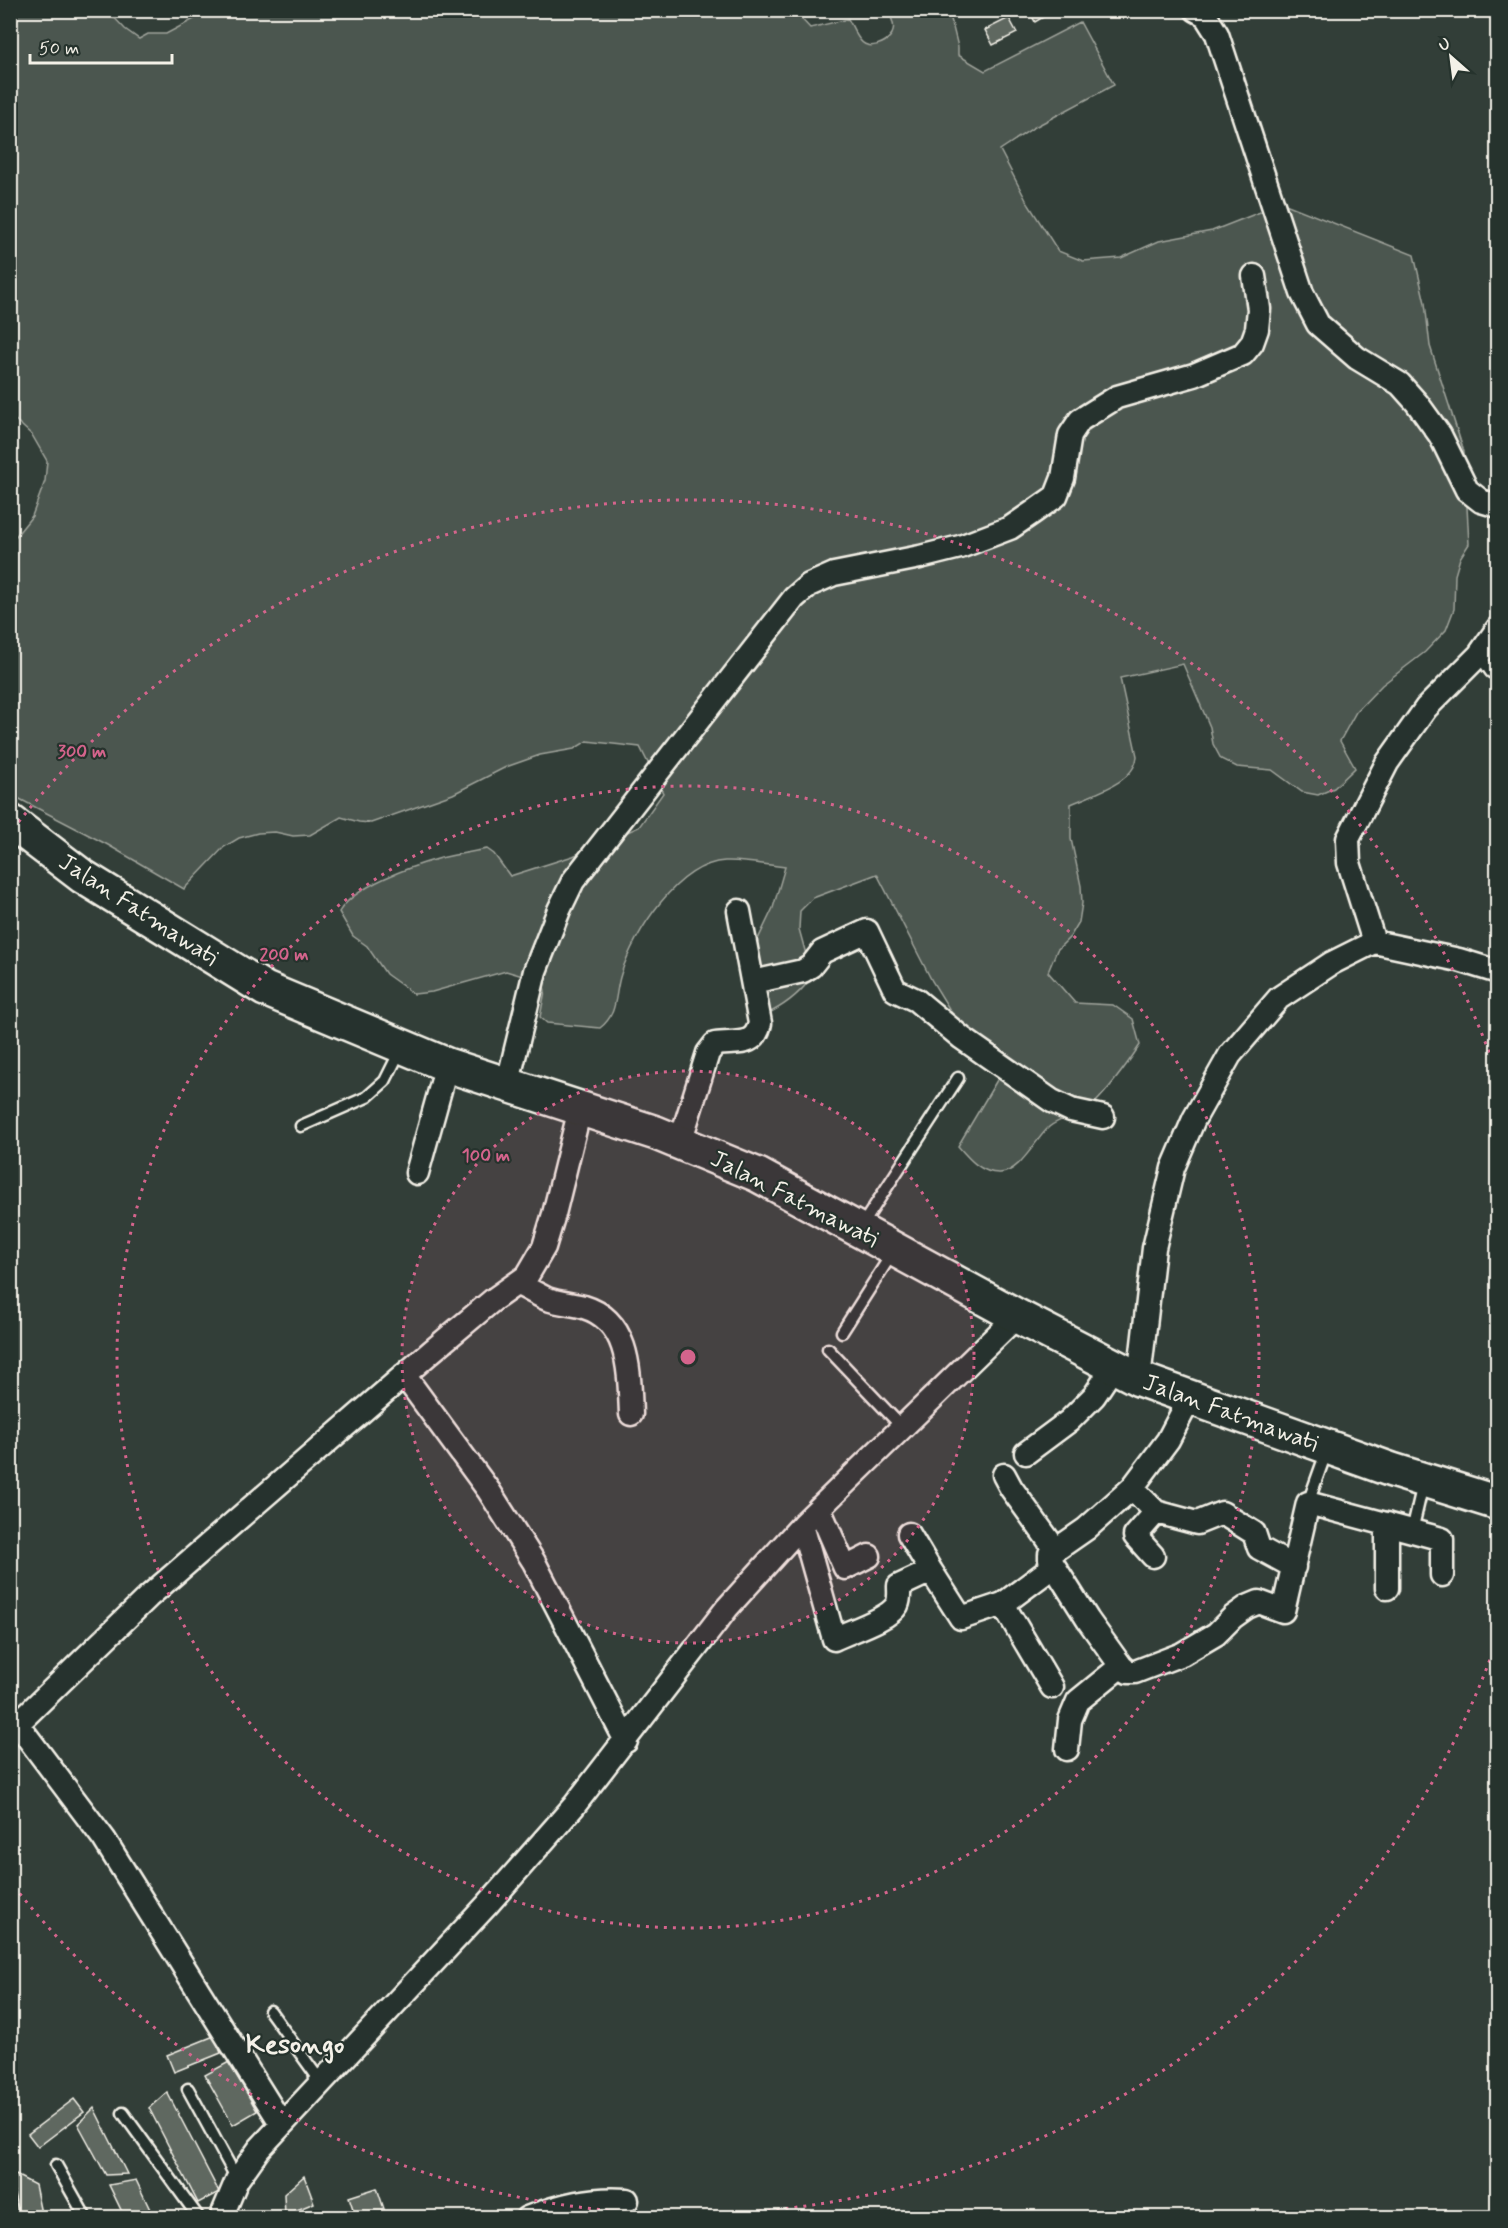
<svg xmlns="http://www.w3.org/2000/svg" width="1508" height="2228" font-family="Mynerve,sans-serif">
<rect width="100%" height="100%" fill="#323e38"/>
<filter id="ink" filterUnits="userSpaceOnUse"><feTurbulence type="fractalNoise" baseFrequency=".0167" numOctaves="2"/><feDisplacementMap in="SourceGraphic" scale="12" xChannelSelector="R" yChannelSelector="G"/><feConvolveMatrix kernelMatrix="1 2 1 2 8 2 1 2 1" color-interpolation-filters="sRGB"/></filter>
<g filter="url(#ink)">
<path fill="#4c564f" stroke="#a0a49c" stroke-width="1.5" d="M211,10h582l17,18 38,-9c4,6 7,15 12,21 8,11 26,4 32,-6 4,-8 -1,-16 -3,-23h60l9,36v8l27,16 95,-49 34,63 -81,43 -33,22 27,52 31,49 25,10 38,-3 38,-17 53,-10 71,-28 131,52 11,48 5,43 34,106 5,92 -9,14 -5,17 -1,34 -8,21 -21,22 -43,33 -26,27 -16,29 15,27 -21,20 -16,7 -16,-3 -30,-22 -35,-3 -16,-8 -8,-15 -3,-17 -27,-63 -63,14 17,78c-2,27 -44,38 -66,48v35l10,47 1,17 -3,19 -9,15 -13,13 -9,22 27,31 38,2 20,14 7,26c-14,21 -28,41 -46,59 -10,11 -32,12 -45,23 -14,13 -30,47 -50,46 -18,0 -30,-14 -41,-27l45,-76 -47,-50 -24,-39 -55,-107 -64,24 -13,13 -1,18 13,47c-10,16 -24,27 -41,36l-22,-32v-22l24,-50 12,-41c-19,-2 -41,-7 -60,-6 -48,3 -91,72 -104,113 -7,21 -2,39 -21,54l-53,-5 -7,-6 5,-26 -2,-9 -37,-11 -74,21 -18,2 -28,-20 -19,-28 -14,-10 -14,-24c15,-26 73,-46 102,-54 15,-4 31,-6 46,-9l7,5 16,22 63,-20 66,-29 24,-34 -23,-46 -53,-6 -13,8 -34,6 -34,12 -53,27 -82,29 -12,-1 -18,-5 -31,18 -17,1 -18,-4 -17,1 -19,5 -15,9 -40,42 -76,-44 -98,-51 1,-252 21,-26 13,-35 2,-20 -15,-26 -21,-19v-405h97l17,18 14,10 9,-5h18z"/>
<path fill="#5f6861" stroke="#f4f1e8" stroke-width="1.5" d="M1029,10h26l-20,12z
M1009,18l8,15 -24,12 -8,-15z
M214,2036l7,17 -47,19 -7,-17z
M229,2062l28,49 -24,14 -28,-50z
M167,2092l52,100 -21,11 -49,-95z
M74,2099l10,13 -46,35 -10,-13z
M94,2108l33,66 -21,1 -28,-51z
M10,2172l25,13 7,33h-23z
M304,2176l10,27 -29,12 -1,-21z
M136,2180l18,38h-29l-16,-33z
M377,2188l10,30h-31l-7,-21z"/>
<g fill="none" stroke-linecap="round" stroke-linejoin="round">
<g stroke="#f4f1e8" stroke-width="15">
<path id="service" d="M1479,655l12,17 7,3
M301,1126l66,-29 18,-16 16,-32
M861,1227l97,-149
M842,1332l51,-80
M828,1349l74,78
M1308,1503l19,-53
M1412,1531l11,-47
M270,2011l51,71
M188,2089l49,90
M123,2113l76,105
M56,2165l30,53"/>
</g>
<g stroke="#f4f1e8" stroke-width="27">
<path id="minor" d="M1196,10l9,5 12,19 85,259 16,31 39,34 43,26 17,19 23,32 27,55 14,11 17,5
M1374,942l-25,-79 -1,-24 39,-76 39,-55 53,-53 19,-27
M753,982l50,-11 8,-5 11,-14 45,-21 28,59 21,10 46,38 90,63 19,9 32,7
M507,1086l28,-115 24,-61 14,-29 221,-283 15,-13 25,-11 86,-17 40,-10 50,-19 22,-15 24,-17 7,-18 7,-43 10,-15 37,-23 77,-22 49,-21 9,-11 5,-14 2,-20 -5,-33
M680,1142l28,-89 7,-9c20,-3 40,4 45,-21l-21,-112
M417,1173l30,-108
M518,1284c10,5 19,10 29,15 12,4 25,5 37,8 47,14 45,68 47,107
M404,1375l85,116 45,71 92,179
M1139,1379l15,-131 19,-80 21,-49 36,-64 49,-57 53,-35 42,-21 85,18 39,12
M1190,1398l-22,42 -36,48 -46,41 -36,25v6l4,6 34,54 33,46 7,6h7l47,-18 34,-20 17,-17 14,-10 12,-5 24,9 25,-108 134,36v36
M1026,1453l43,-32 25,-25 20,-30
M1004,1475l7,13 44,61
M1132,1488l24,24 41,11 25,-10 32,20 5,15 35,19
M819,1508l26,60 24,-12
M802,1525l32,114c16,-8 54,-19 63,-34 3,-6 2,-12 2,-19l32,-15 30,47 42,-14 51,-38
M909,1534l22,37
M1153,1556l-18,-20 21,-24
M1387,1588v-64
M1003,1604l49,83
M10,1714l94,125 177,284
M10,1731l138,-134 284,-246 61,-51 34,-24 17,-29 10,-33 26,-105
M1067,1749l3,-29 8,-19 43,-35
M221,2218l16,-38 22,-31 228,-244 87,-99 153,-198 75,-83 215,-209
M527,2218c33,-13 65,-21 100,-18"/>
</g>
<g stroke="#f4f1e8" stroke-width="38">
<path id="trunk" d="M10,821l72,55 183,113 182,76 209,68 102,42 259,141 122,63 253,91 106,33"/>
</g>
<use href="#service" stroke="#26332d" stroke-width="10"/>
<use href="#minor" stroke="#26332d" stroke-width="22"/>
<use href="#trunk" stroke="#26332d" stroke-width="33"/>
</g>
</g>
<circle cx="688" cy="1357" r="286" fill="#d4648c" fill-opacity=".12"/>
<g fill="none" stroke="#d4648c" stroke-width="3" stroke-dasharray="3 6">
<circle cx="688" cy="1357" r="286"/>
<circle cx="688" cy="1357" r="571"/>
<path d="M1496 1643A857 857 0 0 1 13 1885M13 829A857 857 0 0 1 1496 1071"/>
</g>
<g text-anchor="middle" stroke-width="4.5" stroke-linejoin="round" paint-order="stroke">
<g font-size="24" fill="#f4f1e8" stroke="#26332d">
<text transform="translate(139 909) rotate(33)" y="8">Jalan Fatmawati</text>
<text transform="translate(795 1198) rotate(27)" y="8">Jalan Fatmawati</text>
<text transform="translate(1231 1412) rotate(20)" y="8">Jalan Fatmawati</text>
</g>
<g font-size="27" font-weight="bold" fill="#f4f1e8" stroke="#26332d">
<text x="295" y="2053">Kesongo</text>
</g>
</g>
<circle cx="688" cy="1357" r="9" fill="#d4648c" stroke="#26332d" stroke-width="3"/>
<g font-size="18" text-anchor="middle" font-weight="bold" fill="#d4648c" stroke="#26332d" stroke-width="4.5" stroke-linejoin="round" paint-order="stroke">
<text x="82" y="757">300 m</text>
<text x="284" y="960">200 m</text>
<text x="486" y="1161">100 m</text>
</g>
<rect width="1508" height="2228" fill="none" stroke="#26332d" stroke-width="36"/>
<rect x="18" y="18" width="1472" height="2192" fill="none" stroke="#f4f1e8" stroke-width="2" filter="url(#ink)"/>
<g transform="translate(1451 57) rotate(332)" stroke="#26332d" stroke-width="4.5" paint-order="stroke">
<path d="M0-4.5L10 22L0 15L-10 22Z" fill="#f4f1e8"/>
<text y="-9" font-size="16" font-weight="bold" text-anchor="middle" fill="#f4f1e8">U</text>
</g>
<path d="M30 54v9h142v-9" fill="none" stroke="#f4f1e8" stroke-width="3"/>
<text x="39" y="54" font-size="18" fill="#f4f1e8" stroke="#26332d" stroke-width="4.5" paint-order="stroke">50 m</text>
</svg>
